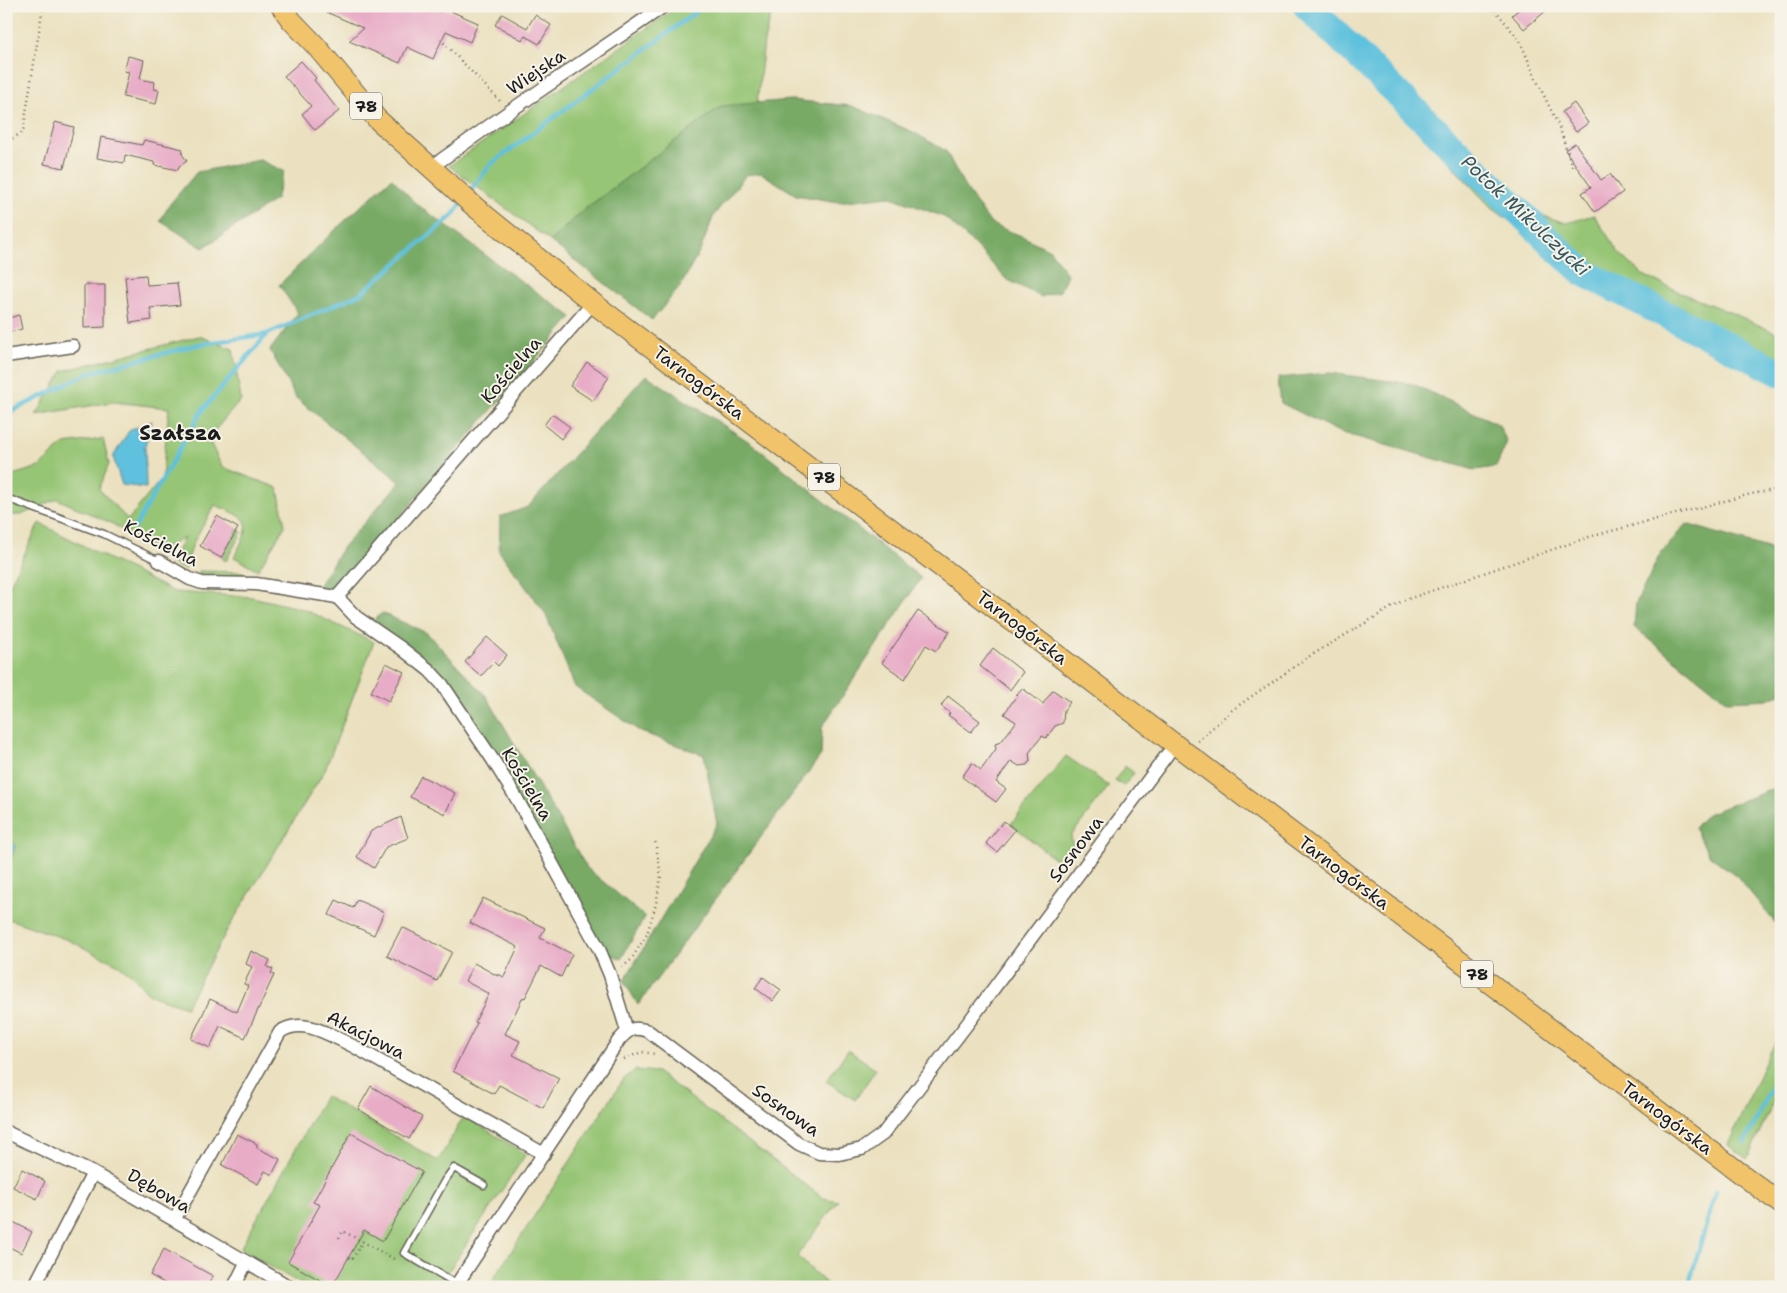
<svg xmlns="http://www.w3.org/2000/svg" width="1787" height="1293" font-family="'Shantell Sans',sans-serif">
<rect width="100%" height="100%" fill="#f7f3e8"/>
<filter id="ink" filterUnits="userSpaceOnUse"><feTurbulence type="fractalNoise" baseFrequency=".02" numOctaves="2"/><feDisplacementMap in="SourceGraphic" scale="10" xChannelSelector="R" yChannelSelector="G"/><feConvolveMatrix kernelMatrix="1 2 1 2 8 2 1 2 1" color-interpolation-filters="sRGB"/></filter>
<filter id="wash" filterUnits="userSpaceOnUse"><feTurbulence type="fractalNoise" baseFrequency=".0096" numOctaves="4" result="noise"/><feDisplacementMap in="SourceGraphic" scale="20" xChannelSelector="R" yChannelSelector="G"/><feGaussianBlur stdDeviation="1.12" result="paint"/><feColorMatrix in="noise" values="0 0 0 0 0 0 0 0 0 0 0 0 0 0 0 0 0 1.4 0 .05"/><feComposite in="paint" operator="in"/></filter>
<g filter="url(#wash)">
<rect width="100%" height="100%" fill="#ebe1c0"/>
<path fill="#96c574" stroke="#597048" d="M679,6h94l-9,35 -7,63 -36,3 -137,103 -34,31 -101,-75z
M1295,6h27l206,205 38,12 28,-8 25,38 24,22 43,20 46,18 49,22v51l-122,-66 -60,-25 -41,-28 -22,-27 -44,-32 -81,-85z
M199,336l34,13 8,51 -33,38 14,29 56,21 7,38 -27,44 -24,-13c19,-36 19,-37 -19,-52l-22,38 -8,27 -14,-7 13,-25 -26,14 -47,-29 -54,-24 -36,16h-15v-38l33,-10 25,-23 39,-5 6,25 -10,25 29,31 34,-42 7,-70 -56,-6 -77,13 27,-44z
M39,523l135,69 78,5 51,12 71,33 -49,128 -99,162 -40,75 -36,-12 -18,-20 -13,-10 -51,-25 -62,-22v-47l9,-25 -9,-13v-240z
M238,529l4,3 -16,29 -4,-3z
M199,571l44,1v5l-40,1 -4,-2z
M1066,756l43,30 -38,50 1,6 6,4 -14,17 -5,-4 -5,-1 -43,-34z
M1125,766l9,7 -10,13 -9,-6z
M1781,1032v55l-34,72 -19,-14 38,-85z
M848,1050l28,19 -21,31 -29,-19z
M635,1070l22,2 166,126 15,3 -41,55 33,31h-342l135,-207z
M325,1096l113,65 26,-45 62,38 -88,133h-132l-66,-38z"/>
<path fill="#78aa66" stroke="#4a6341" d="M791,100l61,6 61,26 33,19 18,35 27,38 33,13 26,13 17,24 -7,17 -19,6 -35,-18 -31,-34 -31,-28 -55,-21 -51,6 -42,-7 -35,-22 -15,2 -32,40 -14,36 -20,36 -28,33 -102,-79 34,-31 137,-104z
M260,160l24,11 -8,28 -73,49 -43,-27 10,-17 27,-32z
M392,178l22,24 97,72 61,43 -131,151 -104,124 -20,-4 26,-41 57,-65 -104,-84 -26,-48 28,-37 -19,-28 57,-56z
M1329,373l84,11 85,40 9,18 -11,25 -21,3 -136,-38 -58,-29 -3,-25z
M646,375l105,68 170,135 -99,149 -1,28 -183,250 -14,-24 93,-157 -13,-69 -63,-23 -66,-45 -30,-74 -46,-62 1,-34 28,-10z
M1686,524l95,28v142l-11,5 -43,2 -93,-74 2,-24 24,-49z
M382,613l45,20 60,64 100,171 58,49 -24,42 -22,-10 -157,-265 -75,-58z
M1781,786v144l-44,-54 -27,-20 -16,-28 13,-14z"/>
<path fill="#5fc1dd" stroke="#3e6e7c" d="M152,421l-7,25 1,42 -24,-3 -9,-28 16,-26z
M6,832l9,14 -9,25z"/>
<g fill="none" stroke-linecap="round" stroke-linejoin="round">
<path stroke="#5fc1dd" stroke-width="4.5" d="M468,194l23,-30 213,-158
M6,414l83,-41 107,-28 71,-11 93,-40 92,-78 10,-13
M135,527l66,-115 66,-78
M1745,1143l36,-76
M1688,1287l28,-96"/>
<path stroke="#5fc1dd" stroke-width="28" d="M1307,6l258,250 21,18 195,99"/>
</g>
<g id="blocks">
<path fill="#e8acc7" d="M312,6h127l39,17 -8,19 -24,-11 -13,28 -26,-12 -7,16 -51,-22 14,-13z
M1523,6h29l-28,23 -12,-14z
M502,14l25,14 8,-13 16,10 -12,19 -14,-8 -3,4 -27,-15z
M128,56l16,4 -4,19 15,3 -1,7 5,1 -3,14 -33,-7 6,-25 -5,-1z
M301,61l15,17 -2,2 25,31 -24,19 -13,-16 9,-8 -27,-30z
M1574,103l14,20 -12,9 -14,-20z
M55,122l19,5 -10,41 -20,-4z
M101,137l41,8 2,-5 39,9 -1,5 5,7 -8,5 -1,4 -24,-5v-3l-29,-7 -1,8 -27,-5z
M1575,143l26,37 9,-6 13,18 -28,20 -13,-19 9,-6 -26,-37z
M146,275l1,10 30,-2 3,22 -30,3 2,12 -22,3 -5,-46z
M84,285h21v42l-21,1z
M19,315l3,14 -16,4v-14z
M587,362l22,15 -16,24 -23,-15z
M552,414l18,13 -9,12 -17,-14z
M217,516l21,12 -17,30 -21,-12z
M918,611l32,21 -14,19 -10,-6 -21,34 -23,-16z
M487,637l20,18 -9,11 -4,-4 -13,14 -16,-14z
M993,648l30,24 -13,18 -30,-24z
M386,663l18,9 -15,29 -18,-9z
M1022,688l21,16 10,-14 17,12 -6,8 -1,13 -8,3 -9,12 -4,-2 -13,17 1,8 -3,4 -8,1 -8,-5 -15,21 10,7 -10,13 -34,-25 10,-14 9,7 15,-21 -1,-5 6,-2 15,-20 -12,-8z
M948,696l32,25 -9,11 -23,-17 2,-2 -9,-7z
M421,776l34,17 -10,21 -35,-17z
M401,817l7,21 -22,9 -12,21 -17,-11 14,-26z
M1004,821l11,9 -18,22 -11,-9z
M483,898l62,30 -5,10 32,16 -11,23 -20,-11 -16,32 -2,-1 -18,37 15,7 -7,14 46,23 -16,30 -44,-23 -5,9 -41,-23 24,-48 -2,-1 14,-28 -24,-13 9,-18 24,13v-2l6,3 14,-30 -48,-24z
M336,900l17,8 4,-8 27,12 -10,23 -45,-20z
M402,927l50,25 -15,29 -50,-25z
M251,951l19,9 -3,7 6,2 -2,4 3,2 -29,63 -25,-12 -10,22 -19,-9 19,-40 27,13 11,-26 -4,-2 8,-17 -6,-3z
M763,977l18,13 -8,11 -18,-13z
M371,1086l51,31 -13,22 -51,-30z
M351,1133l71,39 -39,69 -19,-11 -32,57 -44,-25 32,-57 -7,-3z
M237,1134l20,10v4l23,11 -8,16 -7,-4 -7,13 -36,-19z
M22,1169l23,12 -8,18 -24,-12z
M6,1218l26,14 -11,21 -15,-8z
M164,1249l49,27 -6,11h-36l-21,-12z"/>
</g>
</g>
<g filter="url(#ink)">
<use href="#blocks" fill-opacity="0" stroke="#646155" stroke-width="1"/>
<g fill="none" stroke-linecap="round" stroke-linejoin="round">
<g stroke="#646155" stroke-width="9">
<path id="service" d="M6,498l98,36 55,27
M457,1284l-53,-31 41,-73 9,-12 30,17"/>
</g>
<g stroke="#646155" stroke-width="15">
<path id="minor" d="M430,168l80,-57 154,-105
M6,356l67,-10
M159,561l31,18 12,4 54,1 81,13 19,20 45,31 28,22 13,14 51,76 24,39 36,66 46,84 11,26 17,56
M337,597l256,-294
M6,1132l87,41 197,114
M174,1220l106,-188c23,-16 51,4 73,14l191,108
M34,1287l59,-114
M234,1287l12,-24
M455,1287l164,-247c10,-11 15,-14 29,-9l151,113 20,9 20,1 23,-5 21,-15 88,-115 204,-275"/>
</g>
<g stroke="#646155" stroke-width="22">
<path id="primary" d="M281,6l11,15 24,25 61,73 98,88 118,96 1188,901"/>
</g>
<path stroke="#646155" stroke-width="2.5" stroke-dasharray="1 4" stroke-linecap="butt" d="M1492,6l28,35 17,40 23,48 13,40
M440,39l60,62
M8,141l15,-9 20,-126
M1198,741l34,-31 78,-54 92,-55 187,-64 162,-43 30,-5
M622,967l9,-7 16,-26 9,-30 5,-28 -6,-36
M624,1059l18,-7 13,2
M339,1238l4,-7 53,29
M349,1258l3,2 11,-19"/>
<use href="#service" stroke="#fff" stroke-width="6"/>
<use href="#minor" stroke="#fff" stroke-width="12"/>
<use href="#primary" stroke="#f1c36a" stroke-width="20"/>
</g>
</g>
<g text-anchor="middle" stroke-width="4" stroke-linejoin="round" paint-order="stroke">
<g fill="#f7f3e8" stroke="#5e5c59" stroke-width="1">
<rect x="350" y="92.5" width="32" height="27" rx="4"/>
<rect x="808" y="463.5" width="32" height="27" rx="4"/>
<rect x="1461" y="960.5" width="32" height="27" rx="4"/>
</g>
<g font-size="16" font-weight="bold" fill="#1c1c1c">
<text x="366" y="112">78</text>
<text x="824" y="483">78</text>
<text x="1477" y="980">78</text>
</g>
<g font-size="18" fill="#1c1c1c" stroke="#f7f3e8">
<text transform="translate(536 72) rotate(-34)" y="6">Wiejska</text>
<text transform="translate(511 370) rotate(-49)" y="6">Kościelna</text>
<text transform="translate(699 383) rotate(37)" y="6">Tarnogórska</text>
<text transform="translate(161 543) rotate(27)" y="6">Kościelna</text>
<text transform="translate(1022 628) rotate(37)" y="6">Tarnogórska</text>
<text transform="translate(527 784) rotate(59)" y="6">Kościelna</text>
<text transform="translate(1076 849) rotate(-53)" y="6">Sosnowa</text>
<text transform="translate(1344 873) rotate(37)" y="6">Tarnogórska</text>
<text transform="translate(366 1035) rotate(27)" y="6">Akacjowa</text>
<text transform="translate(786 1110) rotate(35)" y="6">Sosnowa</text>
<text transform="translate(1667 1118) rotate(37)" y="6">Tarnogórska</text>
<text transform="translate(159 1191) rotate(30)" y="6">Dębowa</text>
</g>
<g font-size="19" font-style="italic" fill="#335660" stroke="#f7f3e8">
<text transform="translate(1526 215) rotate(43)" y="7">Potok Mikulczycki</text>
</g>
<g font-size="20" font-weight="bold" fill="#1c1c1c" stroke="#f7f3e8">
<text x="180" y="440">Szałsza</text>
</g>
</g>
<rect width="1787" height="1293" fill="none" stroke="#f7f3e8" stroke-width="25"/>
</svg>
